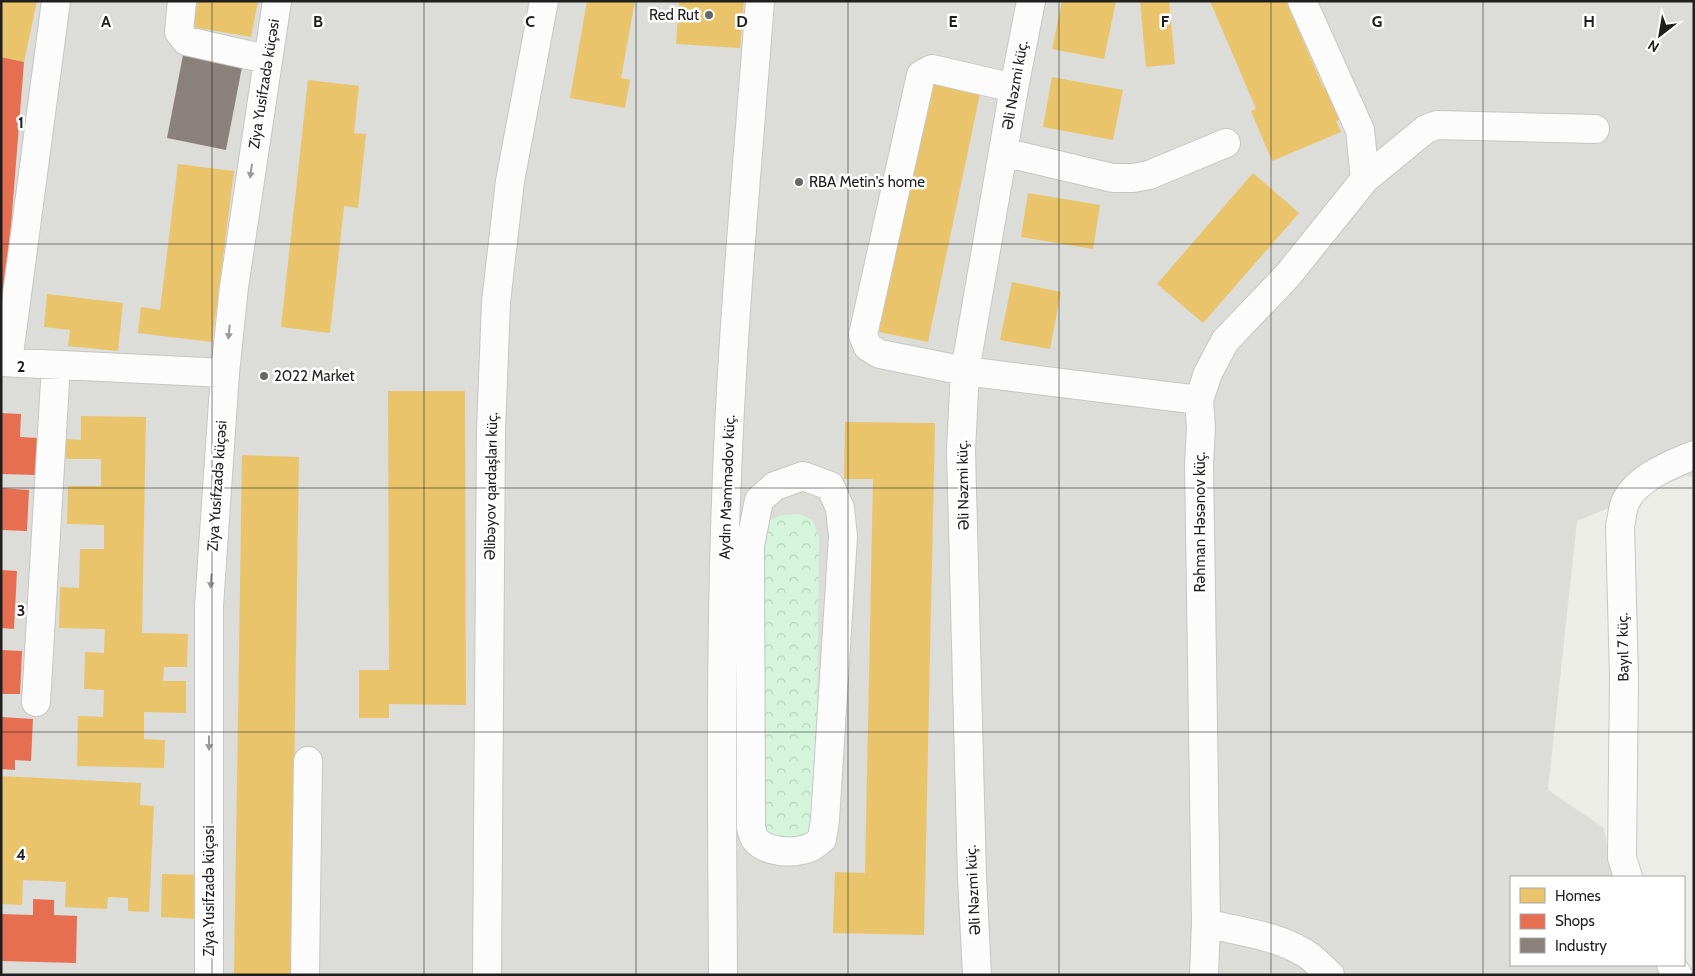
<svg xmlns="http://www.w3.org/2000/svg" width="1695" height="976" font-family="Cabin,sans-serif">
<defs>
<pattern id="park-crowns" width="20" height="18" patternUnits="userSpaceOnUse" patternTransform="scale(1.25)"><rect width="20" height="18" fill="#d4f5dc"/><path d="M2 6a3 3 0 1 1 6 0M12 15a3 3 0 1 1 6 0" fill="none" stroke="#b6d2bc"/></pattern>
</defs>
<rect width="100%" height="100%" fill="#edede8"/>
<path fill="#dcdcd9" d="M1,1h1693v476l-8,-1 -109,45 -29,269 56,38 9,49h-102v88h146l5,10h-1661z"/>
<path fill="url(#park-crowns)" d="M799,514l14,6 6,18 -3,289 -5,12 -32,9 -19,-21 3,-289 5,-17 13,-6z"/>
<path fill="#e9c46a" d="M1,1h36l-13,61 -23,-5z
M198,1h60l-7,36 -58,-10z
M587,1h48l-14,77 9,2 -5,28 -55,-10z
M679,1h65l-4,47 -64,-4z
M1062,1h54l-12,58 -52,-10z
M1140,1h29l6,63 -29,3z
M1210,1h76l37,86 8,-3 14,34 -9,3 5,11 -69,29 -21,-50 5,-2z
M1052,77l71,13 -10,50 -70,-13z
M931,79l50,10 -53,253 -49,-10z
M308,80l51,6 -5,47 12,1 -8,74 -14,-2 -14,127 -49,-6z
M178,164l56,7 -22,171 -74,-9 3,-26 19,3z
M1253,173l46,40 -96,110 -46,-39z
M1028,193l72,12 -7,44 -72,-12z
M1012,282l49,10 -11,57 -50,-9z
M47,294l76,9 -5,48 -50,-5 2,-16 -26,-3z
M388,391h77l1,314 -77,-1v14h-30v-48h30z
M81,416l65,1 -4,216 46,1 -1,33h-23l-1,14h23v32l-42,-1v27l21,1 -1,28 -87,-2 1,-50 25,1 1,-27 -20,-1 1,-37 19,1 1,-24 -46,-1 1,-41 19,1 1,-39h24v-24l-37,-1 1,-38h33v-27h-35v-20l15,1z
M845,422l90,1 -11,512 -91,-2 2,-61 30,1 8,-394h-29z
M242,455l57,2 -8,518h-57z
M1,776l140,7 -1,22 14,1 -5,106 -21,-1v-13l-20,-1 -1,12 -42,-2 1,-25 -43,-2 -1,25 -21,-1z
M162,874l37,1 -1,44 -37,-2z"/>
<path fill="#e76f51" d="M1,57l23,5 -21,265h-2z
M1,413l20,1 -1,23 18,1 -2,37 -35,-1z
M1,488l28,2 -2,41 -26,-1z
M1,570l16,1 -3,58 -13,-1z
M1,650l21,1 -2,43h-19z
M1,717l32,2 -2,42 -16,-1v10l-14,-1z
M33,899l21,1v15l23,1 -1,47 -75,-2v-47l32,1z"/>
<path fill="#8a817c" d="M183,55l59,12 -16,83 -59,-12z"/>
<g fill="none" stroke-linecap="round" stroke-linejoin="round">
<g stroke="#c6c6c4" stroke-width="30">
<path id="minor" d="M182,1l-3,31 7,9 81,18
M1302,1l58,129 5,49
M1014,88l-82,-19 -11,6 -58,260 5,12 12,7 85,17 234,29
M1003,152l110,26h20l16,-3 77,-32
M1,362l224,11
M8,362l48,-361
M803,476l27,10 10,22 3,28 -18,284 -3,19c-4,3 -9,8 -13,9 -16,6 -43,5 -54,-9 -2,-3 -3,-8 -4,-11l-1,-282 9,-46 16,-14z
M36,702l20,-337
M1628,877l-6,-19 2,-180 -4,-152c2,-7 2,-16 5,-23 10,-24 46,-39 69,-48
M1206,923c33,9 66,11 97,29 10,5 18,15 27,23
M1671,965l7,10
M209,975v-369l16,-233 9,-86 43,-286
M305,975l3,-214
M487,975l4,-545 5,-128 14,-121 34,-180
M723,975c-1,-167 -3,-333 4,-500 6,-158 21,-316 33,-474
M977,975l-5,-98 -11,-427 4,-79 49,-283 17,-87
M1204,975l2,-52 -7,-459 2,-36 -2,-28 9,-27 17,-32 63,-66 77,-96 61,-50 11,-4 158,4"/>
</g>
<use href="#minor" stroke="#fcfcfc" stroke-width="28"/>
</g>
<defs><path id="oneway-solid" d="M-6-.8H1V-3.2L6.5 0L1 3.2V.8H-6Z" transform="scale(1.25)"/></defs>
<g fill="#999">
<use href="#oneway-solid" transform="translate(251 171) rotate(98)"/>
<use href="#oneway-solid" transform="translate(229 332) rotate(96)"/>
<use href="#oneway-solid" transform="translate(211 581) rotate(94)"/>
<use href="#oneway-solid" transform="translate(209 743) rotate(90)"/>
</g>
<path fill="none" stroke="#1f1f1f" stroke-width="1" stroke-opacity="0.55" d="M212,1v974M424,1v974M636,1v974M848,1v974M1059,1v974M1271,1v974M1483,1v974M1,244h1693M1,488h1693M1,732h1693"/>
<g fill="#676765" stroke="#fff" stroke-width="2">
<circle cx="709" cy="15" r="5"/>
<circle cx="799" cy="182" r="5"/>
<circle cx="264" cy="376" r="5"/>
</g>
<g text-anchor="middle" stroke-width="5" stroke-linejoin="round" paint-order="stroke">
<g font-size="15" fill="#1f1f1f" stroke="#fff" text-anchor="start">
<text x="699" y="20" text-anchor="end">Red Rut</text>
<text x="809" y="187">RBA Metin's home</text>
<text x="274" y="381">2022 Market</text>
</g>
<g font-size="15" fill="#1f1f1f" stroke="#fff">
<text transform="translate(264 84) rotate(-81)" y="5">Ziya Yusifzadə küçəsi</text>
<text transform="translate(1015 85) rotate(-80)" y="5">Əli Nəzmi küç.</text>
<text transform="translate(963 485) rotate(-91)" y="5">Əli Nəzmi küç.</text>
<text transform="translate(217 486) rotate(-86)" y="5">Ziya Yusifzadə küçəsi</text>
<text transform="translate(491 486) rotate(-89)" y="5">Əlibəyov qardaşları küç.</text>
<text transform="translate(727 487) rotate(-88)" y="5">Aydın Məmmədov küç.</text>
<text transform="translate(1200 522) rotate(-90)" y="5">Rəhman Həsənov küç.</text>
<text transform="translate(1623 647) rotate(-91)" y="5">Bayıl 7 küç.</text>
<text transform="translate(973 890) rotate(-93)" y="5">Əli Nəzmi küç.</text>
<text transform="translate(209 891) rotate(-90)" y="5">Ziya Yusifzadə küçəsi</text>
</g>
</g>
<g font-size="16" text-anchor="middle" font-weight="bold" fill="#1f1f1f" stroke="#fff" stroke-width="5" stroke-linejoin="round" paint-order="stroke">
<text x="106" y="27">A</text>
<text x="318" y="27">B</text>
<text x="530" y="27">C</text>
<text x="742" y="27">D</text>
<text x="953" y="27">E</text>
<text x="1165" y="27">F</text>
<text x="1377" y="27">G</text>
<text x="1589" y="27">H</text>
<text x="21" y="128">1</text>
<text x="21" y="372">2</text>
<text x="21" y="616">3</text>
<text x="21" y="860">4</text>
</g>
<rect width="1695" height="976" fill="none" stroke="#1f1f1f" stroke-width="5"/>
<rect x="1510" y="876" width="175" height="90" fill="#ffffff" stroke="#a5a5a5"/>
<rect x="1520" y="888" width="25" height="15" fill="#e9c46a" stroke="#a5a5a5"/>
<text x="1555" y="901" font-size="15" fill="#1f1f1f">Homes</text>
<rect x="1520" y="914" width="25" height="15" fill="#e76f51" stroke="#a5a5a5"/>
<text x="1555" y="926" font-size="15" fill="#1f1f1f">Shops</text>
<rect x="1520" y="938" width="25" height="15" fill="#8a817c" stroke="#a5a5a5"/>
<text x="1555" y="951" font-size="15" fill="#1f1f1f">Industry</text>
<g transform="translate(1660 35) rotate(211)" stroke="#ffffff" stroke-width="4" paint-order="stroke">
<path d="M0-4L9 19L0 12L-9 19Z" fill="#1f1f1f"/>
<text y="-8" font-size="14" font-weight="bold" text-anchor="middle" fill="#1f1f1f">N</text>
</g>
</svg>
